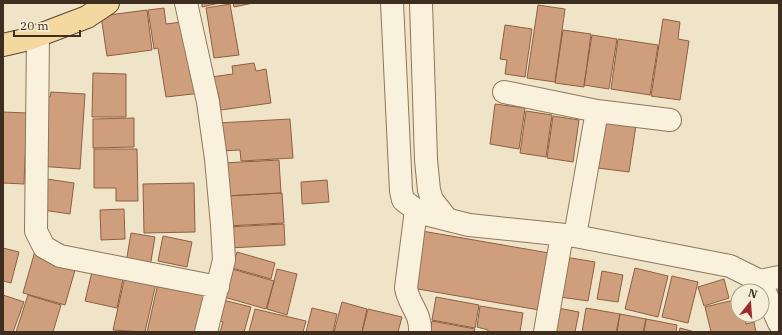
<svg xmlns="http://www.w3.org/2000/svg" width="782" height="335" font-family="'IBM Plex Serif',serif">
<rect width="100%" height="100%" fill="#f0e4c8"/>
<path fill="#cf9f7d" stroke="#8d5f41" d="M202,3h18l-18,4z
M233,3h20l-19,4z
M230,4l9,51 -25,3 -8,-50z
M538,5l27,4 -10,73 -28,-4z
M164,8l2,16 24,-3 11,72 -35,4 -8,-49 -4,1 -6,-39z
M147,10l5,40 -45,6 -6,-40z
M663,19l17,3 -2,17 11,2 -9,59 -29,-4z
M505,25l27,4 -7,48 -20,-3 2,-14 -7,-1z
M563,30l28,4 -7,53 -29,-4z
M592,35l25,4 -8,50 -25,-4z
M618,39l40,6 -8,50 -39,-6z
M254,63l2,8 10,-2 5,34 -50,7 -3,-17 -5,1 -2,-17 22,-3 -1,-8z
M93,73l33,1v43h-34z
M51,92l34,2 -5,75 -42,-3 4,-70 8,1z
M495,104l30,4 -6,41 -29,-5z
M526,111l26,4 -6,42 -26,-4z
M3,112l24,1 -3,71 -21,-1z
M553,116l26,4 -6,42 -26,-4z
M134,118v29l-41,1v-29z
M290,119l3,39 -52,3 -1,-11 -20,1 -2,-28z
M605,120l31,5 -7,47 -31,-4z
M94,149h43l1,52h-22v-13h-22z
M279,160l2,33 -56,3 -2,-33z
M47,179l27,4 -4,31 -27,-4z
M327,180l2,22 -27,2 -1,-22z
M194,183l1,49 -51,1 -1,-49z
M282,193l2,30 -57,3 -1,-30z
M124,209l1,30 -24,1 -1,-30z
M284,224l1,21 -56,3 -2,-21z
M422,231l127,22 -10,57 -127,-22z
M131,233l24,4 -5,30 -24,-4z
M163,236l29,6 -5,25 -29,-6z
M3,248l16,4 -8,31 -8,-2z
M35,251l42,12 -12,42 -42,-12z
M237,252l38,11 -4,16 -39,-11z
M559,256l36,6 -7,39 -35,-5z
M635,268l33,8 -10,41 -33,-8z
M232,269l42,12 -8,28 -42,-12z
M277,269l20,5 -10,41 -20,-6z
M602,271l21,4 -5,27 -21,-3z
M92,272l31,7 -6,29 -32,-7z
M126,272l31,7 -12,53 -32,-2z
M672,276l26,6 -10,41 -26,-6z
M159,279l47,10 -9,43h-50z
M724,279l5,19 -25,8 -6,-19z
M3,295l21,7 -11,30 -10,-1z
M28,295l33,10 -8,27h-37z
M436,297l43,8 -4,23 -43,-8z
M738,299v16h6l2,9 8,-2 2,10h-45l-6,-25z
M223,300l28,7 -7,25h-24l3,-10 -5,-2z
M342,302l25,7 -5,23h-28z
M480,306l43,7 -3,19h-32v-2l-11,-3z
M553,307l26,5 -4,20h-27z
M312,308l25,6 -4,18h-27z
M586,308l34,6 -4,18h-34z
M255,309l51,12 -3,11h-54z
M368,309l34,8 -4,15h-36z
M620,314l26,5 -3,13h-26z
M646,319l31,6 -1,7h-32z
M432,321l43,8 -1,3h-44z
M680,328l15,4h-16z"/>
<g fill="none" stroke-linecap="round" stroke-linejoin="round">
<g stroke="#8d765c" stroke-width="24">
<path id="minor" d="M186,3l22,99 8,57 6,66 2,35 -18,72
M392,3l9,188 2,9 13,10 9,4 44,11 106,11 155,30 30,15 19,42
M421,3l5,157 3,30 3,10 15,19
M38,36l-2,195 8,16 16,9 158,31
M504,92l93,19 73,9
M416,210l-10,78c3,18 15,24 14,44
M575,236l22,-125
M760,281l19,-4
M545,332l17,-97"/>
</g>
<g stroke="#5b4430" stroke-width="24">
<path id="major" d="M3,45l26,-6 58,-22 21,-14"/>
</g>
<use href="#minor" stroke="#faf1dc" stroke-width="22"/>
<use href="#major" stroke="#f3d9a0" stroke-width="22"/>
</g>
<rect width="782" height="335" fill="none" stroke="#3d2e20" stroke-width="8"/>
<g transform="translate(750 303) rotate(17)"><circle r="19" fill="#f7eed8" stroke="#ada18e"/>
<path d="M0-3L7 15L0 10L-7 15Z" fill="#9e2a2b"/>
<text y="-6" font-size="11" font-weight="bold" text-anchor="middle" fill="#3d2e20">N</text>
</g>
<path d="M14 30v6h66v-6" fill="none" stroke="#3d2e20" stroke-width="2"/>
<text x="20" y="30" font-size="12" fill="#3d2e20" stroke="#f7eed8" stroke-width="3" paint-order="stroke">20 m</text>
</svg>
